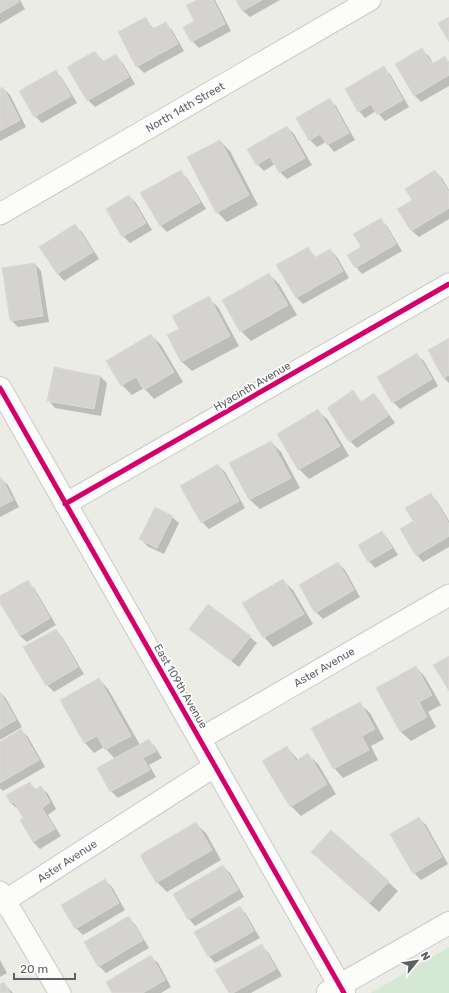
<svg xmlns="http://www.w3.org/2000/svg" width="449" height="993" font-family="Rubik,sans-serif">
<rect width="100%" height="100%" fill="#ecece7"/>
<path fill="#d5e8d3" d="M449,947v46h-78z"/>
<path fill="#0003" d="M0,0h20l5,9 -25,15z
M199,0h16l16,31 -32,17 -7,-7z
M237,0h43l-30,17 -7,-6z
M146,19l8,10 11,-6 7,7 12,21 -40,22 -7,-7z
M422,50l7,6 4,8 12,-7 4,5v24l-28,16 -6,-6z
M95,52l9,10 11,-6 7,6 13,22 -40,23 -7,-7z
M383,68l7,6 19,33 -24,14 -9,-10 -11,7 -6,-7z
M55,71l7,7 15,25 -35,20 -7,-7z
M3,88l7,7 16,32 -26,14v-51z
M330,100l6,6 19,34 -21,12 -8,-10 -9,5 -7,-7z
M287,127l7,7 18,31 -25,14 -7,-7 -5,-8 -11,7 -7,-7z
M220,141l10,10 28,54 -31,17 -10,-10z
M180,171l7,7 19,31 -39,23 -7,-7z
M435,171l7,7 7,12v29l-30,18 -7,-6 -13,-22 15,-9z
M129,196l7,7 16,27 -22,13 -7,-7z
M380,219l7,7 15,25 -40,23 -6,-7z
M75,226l7,6 17,27 -35,22 -6,-7 -17,-27z
M308,248l8,10 14,-8 7,7 12,21 -46,26 -7,-7z
M35,264l6,7 8,51 -31,5 -7,-7z
M269,274l10,10 18,31 -46,26 -10,-10z
M208,298l10,9 21,39 -47,25 -10,-9 -1,-33z
M151,335l10,10 22,37 -29,17 -10,-11 -12,7 -10,-10 -14,-24z
M449,340v43l-5,-5z
M417,355l7,6 14,25 -38,23 -7,-7z
M100,376l7,7 -6,33 -46,-8 -6,-7z
M353,392l9,10 11,-8 7,7 15,22 -38,25 -7,-7z
M318,411l10,9 21,36 -40,23 -10,-10 -20,-35z
M271,442l10,10 19,36 -40,21 -10,-9 -19,-37z
M218,465l7,7 20,36 -36,21 -7,-7z
M0,479h1l7,6 11,22 -19,10z
M430,494l7,7 12,20v26l-26,15 -6,-7 -3,-33z
M172,517l7,6 -15,31 -17,-8 -6,-7z
M382,532l6,7 10,16 -23,13 -6,-7z
M338,563l7,7 15,27 -37,22 -7,-7z
M283,581l10,9 20,34 -40,23 -9,-10z
M27,582l7,6 22,37 -29,17 -7,-6 -20,-35v-4z
M190,629l60,8 7,6 -18,24 -42,-32z
M56,630l6,7 22,37 -30,18 -7,-7 -23,-37z
M416,667l9,10 16,28 -13,7 8,15 -25,14 -10,-9 -24,-43z
M99,679l9,10 32,56 9,-5 6,7 7,11 -13,7 7,12 -38,21 -7,-7 -13,-22 17,-10 -11,-12 -10,6 -9,-10 -24,-43z
M0,692l5,5 17,30 -22,13z
M360,704l10,9 14,26 -13,7 7,14 -35,18 -9,-10z
M21,730l7,7 17,30 -42,24 -3,-3v-45z
M287,747l12,14 9,-6 10,9 18,30 -35,22 -10,-10 -28,-44z
M30,783l6,7 5,-3 7,7 8,15 -8,6 13,21 -21,13 -7,-7 -12,-22 4,-2 -5,-8h-1l-7,-6 -5,-8z
M419,818l7,7 22,39 -27,16 -7,-7 -23,-39z
M196,824l10,9 15,27 -54,32 -10,-10z
M322,862l66,20 10,9 -19,21z
M223,866l7,7 14,24 -49,29 -6,-7z
M105,880l7,7 13,23 -42,25 -7,-7 -14,-22z
M240,907l6,7 14,24 -45,25 -6,-7z
M129,918l6,6 14,24 -43,25 -7,-7 -14,-23z
M261,945l7,7 14,24 -31,17h-21z
M151,957l7,6 13,24 -10,6h-48z
M0,960l7,13 -7,4z
M3,983l10,10h-13v-8z"/>
<path fill="#d4d3d1" stroke="#dcdad6" d="M0,0h18l1,2 -19,11z
M197,0h16l12,24 -34,18 -8,-15 11,-6 -8,-16z
M236,0h26l-20,11z
M146,17l6,12 14,-7 12,22 -42,23 -18,-35z
M449,17v25l-11,-19z
M422,48l10,16 13,-8 4,7v12l-35,21 -19,-32z
M95,51l7,11 14,-8 13,23 -42,24 -20,-34z
M384,66l19,34 -26,15 -6,-11 -13,8 -13,-23z
M56,70l15,26 -37,21 -15,-26z
M3,87l17,33 -20,11v-42z
M330,98l19,35 -22,12 -7,-11 -11,7 -13,-23z
M287,126l18,32 -26,15 -9,-16 -14,8 -9,-16z
M220,140l29,55 -33,18 -29,-56z
M181,170l19,32 -40,24 -20,-33z
M435,170l14,22v16l-38,23 -14,-22 15,-9 -7,-11z
M129,195l17,28 -24,14 -16,-28z
M381,218l15,26 -41,24 -8,-13 14,-8 -8,-13z
M75,224l18,28 -36,22 -18,-27z
M308,247l6,11 16,-9 13,22 -47,27 -20,-33z
M35,263l8,53 -33,5 -8,-53z
M269,273l19,32 -48,27 -18,-32z
M209,296l21,40 -49,26 -14,-27 12,-6 -7,-13z
M151,334l23,38 -30,18 -8,-13 -15,9 -15,-25z
M449,338v37l-6,3 -15,-28z
M417,353l15,26 -40,24 -15,-26z
M54,367l46,9 -6,33 -47,-8z
M353,390l8,12 13,-9 15,22 -40,27 -22,-34z
M318,409l22,37 -42,24 -21,-36z
M271,441l20,37 -42,22 -20,-37z
M218,464l21,37 -38,22 -21,-37z
M1,477l12,23 -13,7v-29z
M431,493l18,31v12l-33,20 -16,-27 13,-8 -8,-13z
M155,507l18,9 -16,32 -18,-9z
M382,531l10,17 -24,14 -10,-17z
M338,562l16,28 -39,23 -16,-28z
M283,579l21,35 -41,24 -21,-35z
M28,580l22,38 -30,18 -20,-33v-7z
M208,604l43,32 -20,25 -42,-32z
M56,629l22,38 -32,19 -23,-39z
M449,656v35l-16,-26z
M416,666l16,29 -13,7 8,15 -27,15 -24,-44z
M99,678l32,58 -26,14 -8,-14 -13,7 -24,-43z
M0,692l16,28 -16,9z
M360,702l15,27 -13,7 7,14 -36,19 -22,-41z
M21,729l18,31 -39,23v-41z
M149,739l7,12 -13,7 7,12 -40,22 -13,-24z
M287,746l9,15 12,-8 19,31 -37,23 -28,-46z
M30,782l4,8 7,-4 9,16 -8,6 13,21 -22,13 -13,-22 3,-2 -9,-16 -3,2 -5,-9z
M419,817l23,40 -29,17 -23,-40z
M196,822l16,28 -56,33 -16,-28z
M331,830l58,51 -20,22 -58,-51z
M223,865l15,25 -50,30 -15,-26z
M105,879l14,24 -44,26 -14,-24z
M240,906l14,25 -46,26 -14,-25z
M129,916l14,24 -45,27 -14,-25z
M262,944l14,25 -43,24h-4l-14,-23z
M151,955l14,25 -22,13h-31l-6,-11z
M4,982l6,11h-10v-9z"/>
<g fill="none" stroke-linecap="round" stroke-linejoin="round">
<g stroke="#c9c9c9" stroke-width="23">
<path id="street" d="M0,214l370,-214
M65,504l384,-220
M200,739l249,-144
M0,892l60,101
M0,904l215,-138"/>
</g>
<g stroke="#c9c9c9" stroke-width="24">
<path id="secondary" d="M0,388l344,605
M328,992l121,-69"/>
</g>
<use href="#street" stroke="#fcfcfb" stroke-width="21"/>
<use href="#secondary" stroke="#fcfcfb" stroke-width="22"/>
<g stroke="#fff" stroke-width="8">
<path id="cycleway" d="M0,388l344,605
M65,504l384,-220"/>
</g>
<use href="#cycleway" stroke="#d6006c" stroke-width="5"/>
</g>
<g text-anchor="middle" stroke-width="3" stroke-linejoin="round" paint-order="stroke">
<g font-size="11" fill="#5d6065" stroke="#fff">
<text transform="translate(185 107) rotate(-30)" y="4">North 14th Street</text>
<text transform="translate(252 386) rotate(-30)" y="4">Hyacinth Avenue</text>
<text transform="translate(324 667) rotate(-30)" y="4">Aster Avenue</text>
<text transform="translate(181 686) rotate(60)" y="4">East 109th Avenue</text>
<text transform="translate(67 861) rotate(-33)" y="4">Aster Avenue</text>
</g>
</g>
<g transform="translate(417 961) rotate(60)" stroke="#ffffff" stroke-width="3" paint-order="stroke">
<path d="M0-3L7 15L0 10L-7 15Z" fill="#5d6065"/>
<text y="-6" font-size="11" font-weight="bold" text-anchor="middle" fill="#5d6065">N</text>
</g>
<path d="M14 973v6h61v-6" fill="none" stroke="#5d6065" stroke-width="2"/>
<text x="20" y="973" font-size="12" fill="#5d6065" stroke="#ffffff" stroke-width="3" paint-order="stroke">20 m</text>
</svg>
